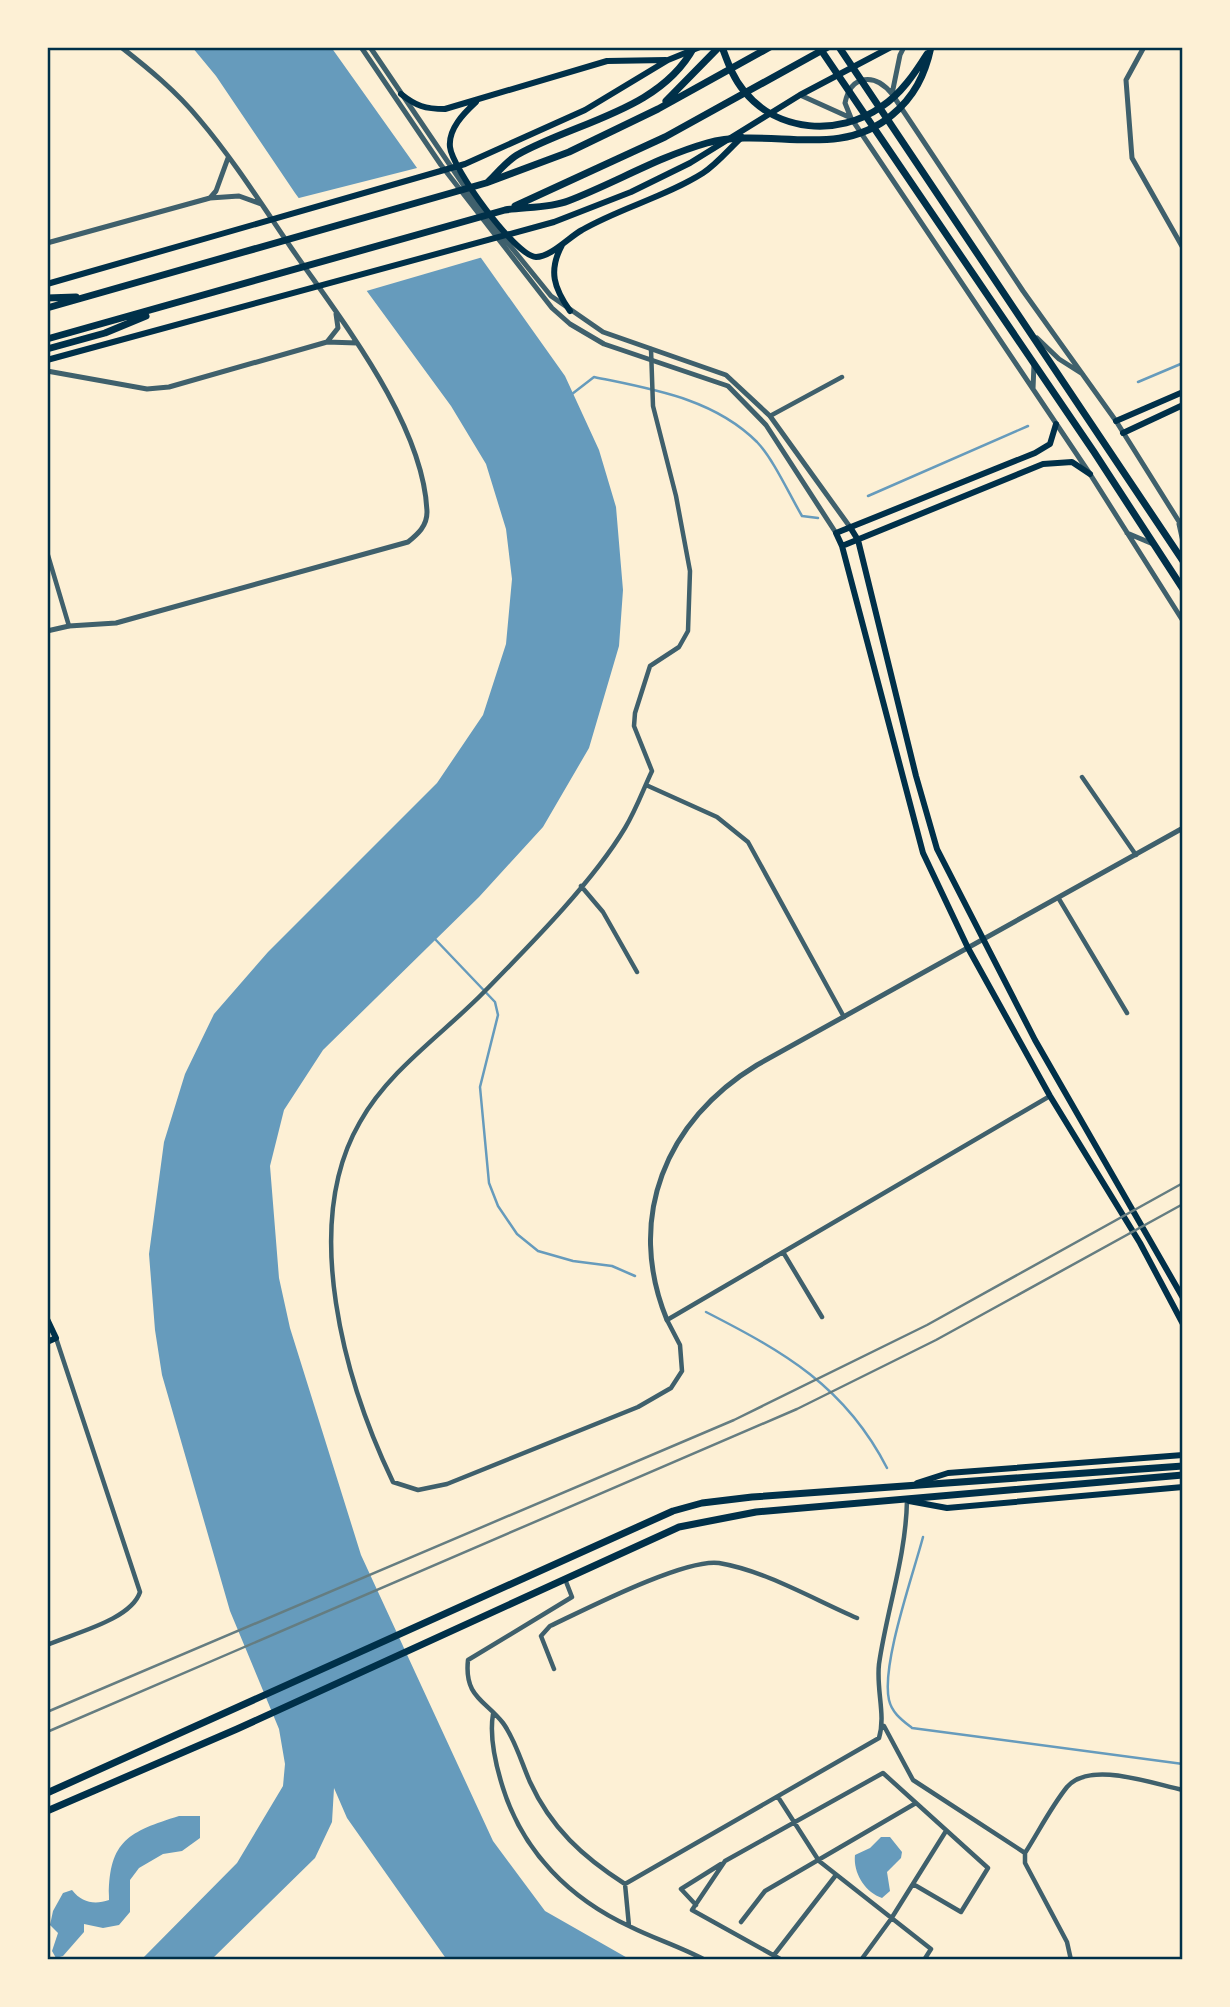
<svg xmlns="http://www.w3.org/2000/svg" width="1230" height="2007" font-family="Commissioner,sans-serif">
<rect width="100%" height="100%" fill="#fdf0d5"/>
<path fill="#669bbc" d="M192,47h139l234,329 34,74 17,57 7,83 -4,56 -30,102 -46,79 -64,70 -156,153 -39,60 -14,56 9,112 11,50 71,227 132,286 52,70 86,49h-184l-100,-142 -13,-30 -2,34 -17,36 -104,102h-70l96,-97 46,-77 2,-22 -6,-35 -49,-118 -68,-236 -7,-45 -6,-76 15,-112 21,-68 29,-60 54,-62 169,-169 46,-68 23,-71 6,-65 -6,-50 -20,-65 -35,-58 -156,-213 -79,-117z
M179,1816h21v22l-18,13 -19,3 -24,14 -9,12v32l-11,13 -16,3 -19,-4v8l-21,24 -7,2 -4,-7 6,-18 -8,-8 3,-14 10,-18 9,-3c10,13 23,15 37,10 -1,-59 19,-68 70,-84z
M881,1837h9l12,15 -1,6 -14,14 3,19 -8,7c-17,-6 -29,-25 -27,-43l15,-7z"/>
<path fill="#fdf0d5" d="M421,167l62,90 -120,35 -68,-93z"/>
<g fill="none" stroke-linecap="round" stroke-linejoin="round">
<path stroke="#669bbc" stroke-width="2.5" d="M1138,382l45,-19
M572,394l22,-17c57,12 119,21 163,65 17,18 32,52 45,74l16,2
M868,496l160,-70
M434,938l61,64 3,13 -18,72 9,96 9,23 19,28 21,17 35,10 39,5 23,10
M706,1312c78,40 139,74 181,156
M923,1537c-10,38 -42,128 -34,163 3,13 13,20 23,28l271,36
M47,1855v1"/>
<path stroke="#3f606c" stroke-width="4.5" d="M651,349l2,57 23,90 14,75 -2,60 -9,16 -29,19 -15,47 -1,13 18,45c-9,19 -16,39 -27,57 -33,55 -96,118 -141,164 -41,42 -95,78 -124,130 -60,103 -15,260 33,360l25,8 29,-6 191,-77 33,-19 11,-17 -2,-26 -13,-25 383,-224
M770,416l72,-39
M47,552l22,74
M1082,777l54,78
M646,785l71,32 31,25 96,175
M581,886l22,26 34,60
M1059,899l68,114
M783,1252l39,65
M565,1579l7,18 -104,63c-4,37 17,40 35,63 12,16 19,41 27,59 21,46 53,75 95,102l254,-146c7,-23 -3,-48 0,-74 8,-55 27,-107 28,-164
M47,1645c27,-12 84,-25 93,-53l-84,-254
M554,1669l-13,-33 9,-10c34,-16 135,-68 169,-63 47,8 94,36 138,55
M493,1714c-4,24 3,52 10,74 20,64 67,111 128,139 24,12 50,20 74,33
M884,1726l29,54 112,73
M778,1797l41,64 112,88 -7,11
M625,1884l4,42
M696,1905l-15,-16 40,-25
M741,1922l24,-31 151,-88
M774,1955l62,-80
M782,1960l-90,-50 33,-49 158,-88 105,95 -27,44 -48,-28
M861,1960l30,-41 55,-88
M1071,1960l-4,-18 -42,-79v-10c14,-22 26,-46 42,-66 23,-27 86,-3 116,3"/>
<path stroke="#3f606c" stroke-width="5" d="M361,47l80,118 111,143 18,16 34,20 124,42 38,39 70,108
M370,47l107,158 74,91 52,36 123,43 44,41 80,111
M904,47l-4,8 -8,39 131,197 93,130 67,107
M1144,47l-18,33 6,78 51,90
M800,95l51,23 239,356 93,147
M851,118l-6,-15c6,-29 30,-30 47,-9
M210,198l29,-2 22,8
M47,243l163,-45 6,-7 12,-33
M1037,338l22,21 22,14
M327,342l11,-14 -2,-14
M47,371l100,18 22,-2 158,-45 30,1
M1033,389l1,-25
M1179,524l4,18
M1127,533l26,11
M47,631l22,-5 47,-3 292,-81c10,-8 19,-16 19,-30 -3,-88 -86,-192 -135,-263 -30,-44 -59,-90 -93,-130 -23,-28 -50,-50 -78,-72
M667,1320c-42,-102 -1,-200 90,-255l426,-237"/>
<path stroke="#003049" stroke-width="6" d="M401,94c15,12 24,15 44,15l162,-48 59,-1
M476,102c-12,11 -28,27 -26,45 2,21 65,109 86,110 15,0 33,-20 46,-27 38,-22 83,-33 121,-57 14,-9 26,-24 39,-36
M562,245c-14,26 -8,43 8,66
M47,284l418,-120 120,-54 83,-50 32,-13
M47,360l507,-138 77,-30 59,-29 110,-68 91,-48
M1116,421l67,-29
M1056,424l-6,20 -15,9 -199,80 6,13 81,307 45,95 82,148 90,147 43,81
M1123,433l60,-28
M850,527l8,13 58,236 21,73 98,191 148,258
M842,546l201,-82 29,-2 18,12
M47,1319l9,19 -9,4
M917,1483l31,-10 235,-18
M909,1501l38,7 236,-21"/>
<path stroke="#003049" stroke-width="7" d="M47,1793l626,-282 29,-8 50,-6 431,-31
M47,1811l190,-82 442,-202 77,-15 427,-37"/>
<path stroke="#003049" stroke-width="7" d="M722,47c6,16 11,31 22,44 33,41 94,46 137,16 20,-13 34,-34 46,-53
M819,47l275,405 89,137
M839,47l344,514
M666,101l53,-54
M489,181c9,-9 18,-20 28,-26 58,-33 143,-44 177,-108
M515,206l150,-69 163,-90
M47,298l29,-1
M47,308l439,-125 83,-31 89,-43 112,-62
M47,339l458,-129c20,-3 45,-2 63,-9 47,-18 90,-44 139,-58 62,-17 131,18 185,-28 22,-18 33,-40 39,-68
M47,349l58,-16 41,-17"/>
<path stroke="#657d81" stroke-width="2.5" d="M47,1712l687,-292 193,-95 256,-142
M47,1732l750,-323 139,-69 247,-136"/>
</g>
<rect width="1230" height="2007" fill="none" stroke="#fdf0d5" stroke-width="98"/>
<rect x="49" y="49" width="1132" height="1909" fill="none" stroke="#003049" stroke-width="2.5"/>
</svg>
